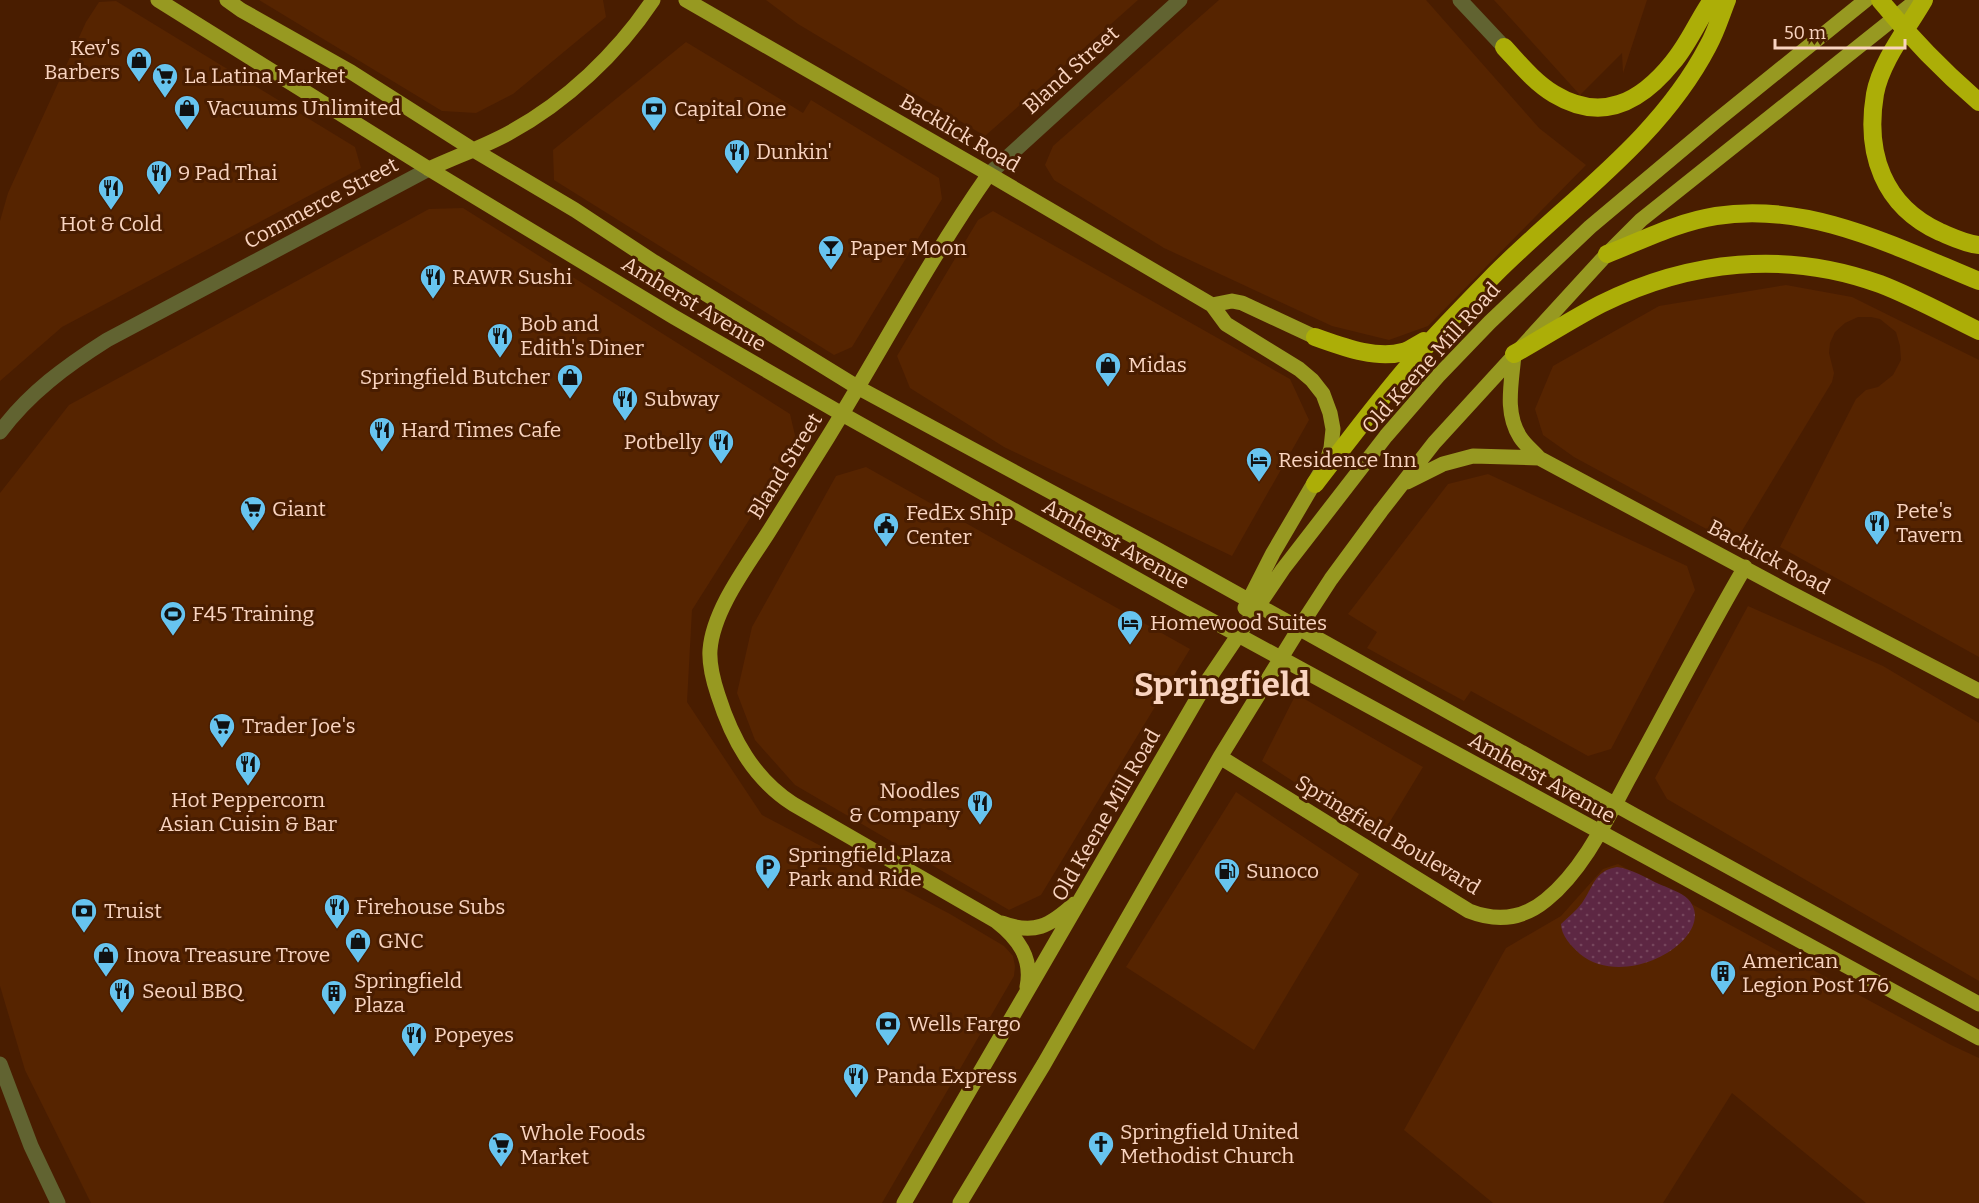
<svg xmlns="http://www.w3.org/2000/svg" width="1979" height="1203" font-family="Bitter,serif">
<defs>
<pattern id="park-dots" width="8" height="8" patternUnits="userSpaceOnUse" patternTransform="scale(1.5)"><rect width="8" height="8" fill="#5d2743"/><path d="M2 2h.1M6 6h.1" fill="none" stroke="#75455c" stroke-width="1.8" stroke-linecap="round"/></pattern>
</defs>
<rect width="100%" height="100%" fill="#491d00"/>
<path fill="#562400" d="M259,0h344l3,17 -93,77 -37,19 -34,-2z
M766,0h372l-153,136 -187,-112z
M1219,0h207l113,128 47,37 -158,161 -39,14 -57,-14 -168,-78 -110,-68 -9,-15 8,-19z
M1494,0h153l-24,73 -1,-20 -42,42z
M116,1l239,146 6,21 -299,159 -62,54v-160l8,-28 78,-171 13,-20z
M686,42l117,71 8,-13 128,78 3,21 -90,148 -18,8 -280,-175 -1,-30z
M463,208l327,206 7,30 -105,166 -5,92 75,113 188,99 54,32 9,10 2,10 -1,10 -132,227h-791l-66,-133 -25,-84v-493l69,-88 360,-196z
M993,211l297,168 19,41 -77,136 -228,-109 -94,-59 -13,-32 81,-136z
M1786,285l66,12 127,63v297l-199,-110 76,-148 10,-9 12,-3 15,-12 8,-15 -1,-14 -4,-14 -16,-13 -9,-2h-13l-13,6 -10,9 -5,11 -1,10 5,20 -2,9 -98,162 -160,-87 -31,-22 -8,-26 18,-43 106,-60z
M866,467l324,182 -149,246 -32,15 -214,-125 -40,-45 -18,-47 15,-66 84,-151z
M1488,474l199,92 8,24 -84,159 -23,7 -117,-65 -7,10 -97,-53 10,-16 -29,-18 100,-130z
M1748,606l135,60 96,57v258l-312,-182 -12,-21z
M1296,694l127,73 -43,71 -118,-77z
M1236,792l123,82 -105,176 -128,-83z
M1618,864l333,181 28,13v145h-113l-134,-110 -69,110h-170l-89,-73 102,-182 55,-32 42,-47z"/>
<path fill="url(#park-dots)" d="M1617,867c15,2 29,11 42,17 9,4 22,8 29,15 33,36 -60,94 -108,55 -9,-8 -19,-19 -19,-30 7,-7 15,-13 21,-21 12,-17 12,-32 35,-36z"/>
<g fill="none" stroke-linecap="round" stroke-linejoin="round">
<path stroke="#616331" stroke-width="15" d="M1460,0l44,47
M989,174l191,-174
M0,432c29,-39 66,-66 107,-92l322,-171
M0,1064l31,82 27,57"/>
<path stroke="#979921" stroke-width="15" d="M158,0l271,169 245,148 168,97 341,191 796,433
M227,0l14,10 110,62 121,77 103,61 79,52 203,125 298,161 479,267 345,189
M686,0l303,174 223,131 14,19 73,45 13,11 11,14 7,19 3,16 -2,19 -4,13 -54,92 -28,55
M429,169c26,-12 54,-22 80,-36 57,-31 108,-79 144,-133
M989,174c-59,84 -107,175 -161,263 -20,32 -40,64 -60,96 -21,33 -55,77 -58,117 -1,15 3,30 8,45 14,44 35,83 75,109l203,117c22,17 37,37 31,66
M1212,305l20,-4 10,2 73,34
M1514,354c-2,28 -10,58 6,83 5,8 13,14 19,21l246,132 194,101
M1407,482l36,-18 30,-8 66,2
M1220,757l249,154c28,11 54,8 77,-11 37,-30 60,-79 82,-120 39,-71 76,-143 117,-213
M1002,923c32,12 48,3 72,-19
M904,1203l304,-523 75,-111 103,-133 52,-60 52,-54 100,-95 125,-105 151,-122
M960,1203l84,-139 176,-307 85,-138 26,-40 50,-68 53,-68 173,-189 34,-34 276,-220"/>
<path stroke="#acae07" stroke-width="18" d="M1880,0c30,37 63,71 99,102
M1924,0c-16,28 -43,61 -49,94 -10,59 8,112 65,138 12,5 26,12 39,13
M1504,47c15,16 30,35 50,47 48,29 87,8 119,-32 16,-19 25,-42 39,-62
M1607,254c36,-14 71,-32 109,-38 92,-15 180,31 263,65
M1315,337c26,9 61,23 88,15 7,-2 15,-8 21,-11
M1514,354c29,-16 58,-35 87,-50 89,-44 185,-54 279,-20 34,13 66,31 99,47
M1315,484c32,-41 62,-82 96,-121 27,-31 56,-60 84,-89 74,-74 164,-134 213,-228 8,-14 13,-31 19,-46"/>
</g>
<defs>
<g id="shop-pin" transform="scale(1.35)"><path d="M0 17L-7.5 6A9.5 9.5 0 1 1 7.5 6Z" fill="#67c4ef" stroke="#491d00"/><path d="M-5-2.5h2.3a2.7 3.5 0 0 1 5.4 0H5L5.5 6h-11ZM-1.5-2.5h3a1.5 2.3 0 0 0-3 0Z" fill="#111"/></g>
<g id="supermarket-pin" transform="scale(1.35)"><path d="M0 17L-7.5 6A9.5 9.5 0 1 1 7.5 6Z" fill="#67c4ef" stroke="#491d00"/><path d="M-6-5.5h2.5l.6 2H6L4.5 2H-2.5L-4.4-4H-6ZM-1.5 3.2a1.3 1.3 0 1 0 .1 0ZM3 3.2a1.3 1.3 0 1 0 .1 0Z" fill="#111"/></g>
<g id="bank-pin" transform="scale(1.35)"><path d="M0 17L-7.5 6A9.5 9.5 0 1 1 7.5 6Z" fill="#67c4ef" stroke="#491d00"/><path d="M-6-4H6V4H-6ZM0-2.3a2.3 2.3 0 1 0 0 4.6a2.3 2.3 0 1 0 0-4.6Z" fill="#111"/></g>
<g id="restaurant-pin" transform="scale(1.35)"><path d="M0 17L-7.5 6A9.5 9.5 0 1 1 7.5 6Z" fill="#67c4ef" stroke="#491d00"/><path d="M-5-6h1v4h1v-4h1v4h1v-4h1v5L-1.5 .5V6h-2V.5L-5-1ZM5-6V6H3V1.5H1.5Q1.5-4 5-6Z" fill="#111"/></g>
<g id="bar-pin" transform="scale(1.35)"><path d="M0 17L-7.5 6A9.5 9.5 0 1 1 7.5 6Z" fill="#67c4ef" stroke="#491d00"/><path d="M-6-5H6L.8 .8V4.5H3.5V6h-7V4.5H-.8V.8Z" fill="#111"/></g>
<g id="hotel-pin" transform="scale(1.35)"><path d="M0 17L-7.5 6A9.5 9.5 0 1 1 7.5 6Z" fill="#67c4ef" stroke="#491d00"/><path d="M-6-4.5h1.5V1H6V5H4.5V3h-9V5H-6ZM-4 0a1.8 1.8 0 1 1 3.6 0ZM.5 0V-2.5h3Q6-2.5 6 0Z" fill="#111"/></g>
<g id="civic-pin" transform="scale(1.35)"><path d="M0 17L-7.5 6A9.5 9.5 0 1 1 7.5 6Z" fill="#67c4ef" stroke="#491d00"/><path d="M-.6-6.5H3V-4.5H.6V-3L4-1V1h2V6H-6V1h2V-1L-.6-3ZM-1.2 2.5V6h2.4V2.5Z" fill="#111"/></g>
<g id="stadium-pin" transform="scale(1.35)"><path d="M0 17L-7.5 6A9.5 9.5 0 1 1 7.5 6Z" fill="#67c4ef" stroke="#491d00"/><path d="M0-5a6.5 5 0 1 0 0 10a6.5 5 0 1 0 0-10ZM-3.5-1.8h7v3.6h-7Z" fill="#111"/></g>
<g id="parking-pin" transform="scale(1.35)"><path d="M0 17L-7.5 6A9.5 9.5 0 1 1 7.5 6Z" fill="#67c4ef" stroke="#491d00"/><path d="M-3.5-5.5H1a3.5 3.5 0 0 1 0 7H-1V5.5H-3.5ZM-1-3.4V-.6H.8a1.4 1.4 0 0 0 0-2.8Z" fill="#111"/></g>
<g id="fuel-pin" transform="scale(1.35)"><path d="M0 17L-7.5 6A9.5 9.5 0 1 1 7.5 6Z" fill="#67c4ef" stroke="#491d00"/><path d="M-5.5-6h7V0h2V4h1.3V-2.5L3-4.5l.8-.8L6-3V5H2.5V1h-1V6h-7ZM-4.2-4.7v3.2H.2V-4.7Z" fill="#111"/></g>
<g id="building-pin" transform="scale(1.35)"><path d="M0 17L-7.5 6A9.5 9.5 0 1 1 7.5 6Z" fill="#67c4ef" stroke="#491d00"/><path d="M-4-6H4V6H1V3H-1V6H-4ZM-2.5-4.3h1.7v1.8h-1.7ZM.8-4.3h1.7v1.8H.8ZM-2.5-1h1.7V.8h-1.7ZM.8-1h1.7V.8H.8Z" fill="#111"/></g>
<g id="church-pin" transform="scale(1.35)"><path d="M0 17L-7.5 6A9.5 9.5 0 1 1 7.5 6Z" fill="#67c4ef" stroke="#491d00"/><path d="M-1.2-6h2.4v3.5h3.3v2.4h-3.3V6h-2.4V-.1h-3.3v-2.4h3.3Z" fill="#111"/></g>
</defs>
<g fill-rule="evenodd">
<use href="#shop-pin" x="139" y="60"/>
<use href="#supermarket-pin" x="165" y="76"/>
<use href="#shop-pin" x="187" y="108"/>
<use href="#bank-pin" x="654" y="109"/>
<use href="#restaurant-pin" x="737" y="152"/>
<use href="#restaurant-pin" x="159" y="173"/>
<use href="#restaurant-pin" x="111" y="188"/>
<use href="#bar-pin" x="831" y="248"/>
<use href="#restaurant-pin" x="433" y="277"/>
<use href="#restaurant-pin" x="500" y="336"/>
<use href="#shop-pin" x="1108" y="365"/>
<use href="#shop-pin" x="570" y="377"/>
<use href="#restaurant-pin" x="625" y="399"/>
<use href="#restaurant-pin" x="382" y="430"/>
<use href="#restaurant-pin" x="721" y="442"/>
<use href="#hotel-pin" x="1259" y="460"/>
<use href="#supermarket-pin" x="253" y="509"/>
<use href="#restaurant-pin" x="1877" y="523"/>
<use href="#civic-pin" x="886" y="525"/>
<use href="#stadium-pin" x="173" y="614"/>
<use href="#hotel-pin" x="1130" y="623"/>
<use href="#supermarket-pin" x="222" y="726"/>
<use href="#restaurant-pin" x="248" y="764"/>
<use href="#restaurant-pin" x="980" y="803"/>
<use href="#parking-pin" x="768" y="867"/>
<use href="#fuel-pin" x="1227" y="871"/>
<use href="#restaurant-pin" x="337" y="907"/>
<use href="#bank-pin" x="84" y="911"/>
<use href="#shop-pin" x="358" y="941"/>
<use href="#shop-pin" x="106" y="955"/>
<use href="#building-pin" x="1723" y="973"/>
<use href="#restaurant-pin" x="122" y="991"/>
<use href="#building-pin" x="334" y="993"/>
<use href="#bank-pin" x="888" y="1024"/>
<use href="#restaurant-pin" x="414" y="1035"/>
<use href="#restaurant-pin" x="856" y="1076"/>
<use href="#church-pin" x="1101" y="1144"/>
<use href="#supermarket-pin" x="501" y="1145"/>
</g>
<g text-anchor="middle" stroke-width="6" stroke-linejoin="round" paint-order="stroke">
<g font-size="21" fill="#f9d4c0" stroke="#491d00" text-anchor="start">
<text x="120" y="55" text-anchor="end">Kev's<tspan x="120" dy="24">Barbers</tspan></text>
<text x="184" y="83">La Latina Market</text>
<text x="207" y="115">Vacuums Unlimited</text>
<text x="674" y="116">Capital One</text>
<text x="756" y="159">Dunkin'</text>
<text x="178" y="180">9 Pad Thai</text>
<text x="111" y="231" text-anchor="middle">Hot &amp; Cold</text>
<text x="850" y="255">Paper Moon</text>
<text x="452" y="284">RAWR Sushi</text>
<text x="520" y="331">Bob and<tspan x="520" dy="24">Edith's Diner</tspan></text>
<text x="1128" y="372">Midas</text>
<text x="550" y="384" text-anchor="end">Springfield Butcher</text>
<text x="644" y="406">Subway</text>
<text x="401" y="437">Hard Times Cafe</text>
<text x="702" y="449" text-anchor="end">Potbelly</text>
<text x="1278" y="467">Residence Inn</text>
<text x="272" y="516">Giant</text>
<text x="1896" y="518">Pete's<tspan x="1896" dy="24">Tavern</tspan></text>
<text x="906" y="520">FedEx Ship<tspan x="906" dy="24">Center</tspan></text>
<text x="192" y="621">F45 Training</text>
<text x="1150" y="630">Homewood Suites</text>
<text x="242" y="733">Trader Joe's</text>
<text x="960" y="798" text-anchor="end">Noodles<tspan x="960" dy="24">&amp; Company</tspan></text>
<text x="248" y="807" text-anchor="middle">Hot Peppercorn<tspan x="248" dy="24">Asian Cuisin &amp; Bar</tspan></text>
<text x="788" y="862">Springfield Plaza<tspan x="788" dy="24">Park and Ride</tspan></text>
<text x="1246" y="878">Sunoco</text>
<text x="356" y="914">Firehouse Subs</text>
<text x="104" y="918">Truist</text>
<text x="378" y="948">GNC</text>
<text x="126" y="962">Inova Treasure Trove</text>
<text x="1742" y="968">American<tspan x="1742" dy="24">Legion Post 176</tspan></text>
<text x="354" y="988">Springfield<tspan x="354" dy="24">Plaza</tspan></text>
<text x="142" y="998">Seoul BBQ</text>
<text x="908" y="1031">Wells Fargo</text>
<text x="434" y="1042">Popeyes</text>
<text x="876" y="1083">Panda Express</text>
<text x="1120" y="1139">Springfield United<tspan x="1120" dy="24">Methodist Church</tspan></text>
<text x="520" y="1140">Whole Foods<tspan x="520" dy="24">Market</tspan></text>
</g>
<g font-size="21" fill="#f9d4c0" stroke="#491d00">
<text transform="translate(1071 70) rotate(-42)" y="7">Bland Street</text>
<text transform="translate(960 133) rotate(30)" y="7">Backlick Road</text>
<text transform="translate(321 203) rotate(-28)" y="7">Commerce Street</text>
<text transform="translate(694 304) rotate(31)" y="7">Amherst Avenue</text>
<text transform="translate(1431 358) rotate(-48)" y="7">Old Keene Mill Road</text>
<text transform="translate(785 466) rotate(-58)" y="7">Bland Street</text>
<text transform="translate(1116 544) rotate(29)" y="7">Amherst Avenue</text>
<text transform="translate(1769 557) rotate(28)" y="7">Backlick Road</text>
<text transform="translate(1542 778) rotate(29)" y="7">Amherst Avenue</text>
<text transform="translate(1106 815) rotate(-60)" y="7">Old Keene Mill Road</text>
<text transform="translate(1388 835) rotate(31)" y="7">Springfield Boulevard</text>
</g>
<g font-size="33" font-weight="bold" fill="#f9d4c0" stroke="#491d00">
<text x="1222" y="696">Springfield</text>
</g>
</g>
<path d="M1775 39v9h130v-9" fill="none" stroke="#f9d4c0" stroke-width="3"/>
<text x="1784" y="39" font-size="18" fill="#f9d4c0" stroke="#491d00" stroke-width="4.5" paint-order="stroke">50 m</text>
</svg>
